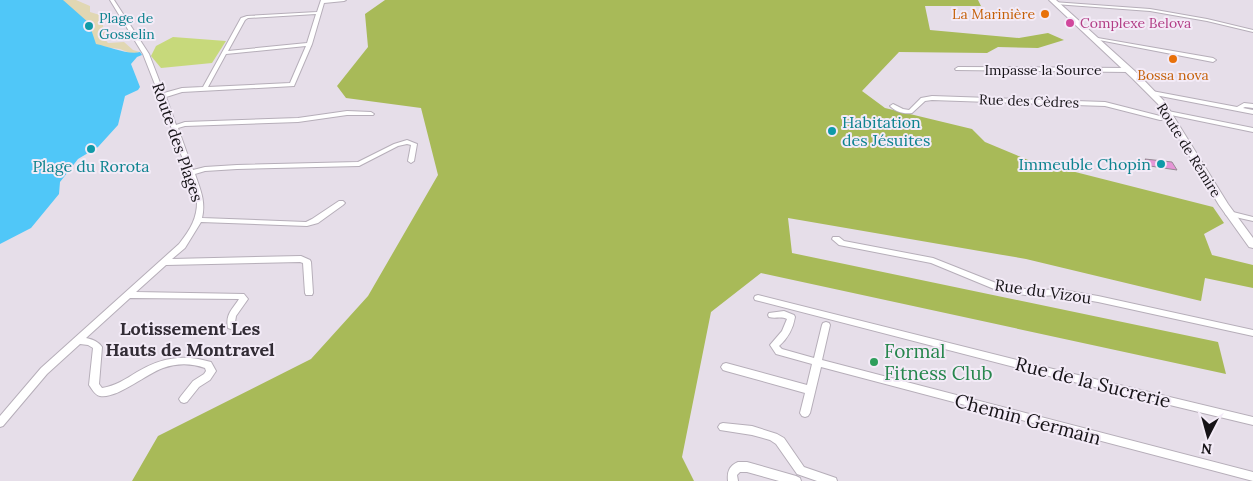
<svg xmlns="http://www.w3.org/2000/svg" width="1253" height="481" font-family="Lora,serif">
<rect width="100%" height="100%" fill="#e6dee9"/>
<path fill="#c7d97b" d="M173,37l53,4 -14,22 -51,5 -10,-12 5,-10z"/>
<path fill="#a8ba58" d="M385,0h593l3,6h-56l5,24 89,8 29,-5 16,7 -26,8 -40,-1 -11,6 -88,-1 -37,39 23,17 87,21 13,13 43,18 185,47 11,16 -20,11 8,21 41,10v23l-48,-10 -4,23 -175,-42 -238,-41 4,35 426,89 8,32 -465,-101 -50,39 -29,145 12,24h-562l26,-45 153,-77 57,-63 70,-121 -17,-67 -75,-10 -9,-12 31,-39 -3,-33z"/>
<path fill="#e1d7b3" d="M49,0h27l14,6v6l13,4v11l3,2 -3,8 5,6 16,-1 9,8 7,2 -8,2 -12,-5 -22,-3z"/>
<path fill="#50c7f8" d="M0,0h63l26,23 7,21c14,3 32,11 44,8l2,3 -5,2 -6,7 9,23 -2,3 -13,6 -7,29 -20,22 -20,12 -18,23 -1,12 -28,34 -31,16z"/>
<path fill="#e595d6" stroke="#968a93" d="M1145,159l27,3 5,8 -27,-4z"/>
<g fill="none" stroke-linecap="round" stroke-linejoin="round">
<g stroke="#b6aeb9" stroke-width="2">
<path id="minor" d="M110,0h4l35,54 15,39 18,-5 21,-1 38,-69 6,-2 70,-4 4,-12h25l-2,1 -20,2 -12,41 -18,42 -112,6 -16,5 10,28 9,-3 113,-4 49,-7 24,1 3,2 -1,1h-26l-49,7 -113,4 -7,2 15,42 12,-3 32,-2 121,-3 36,-18 13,-4 10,4 -3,17 -3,2 -3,-2 3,-16 -4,-1 -9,2 -39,20 -122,3 -32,2 -10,3c5,15 11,27 7,44l104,4 6,-3 27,-18h4l2,2 -2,2 -25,18 -11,3 -106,-4 -16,26 -13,11 129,-3 9,4 1,2 2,31 -1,2h-6l-1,-2 -2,-30 -3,-1 -134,3 -30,27 108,2 4,5 -12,17 -2,12 -3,1 -3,-1c-3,-14 5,-19 11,-29l-109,-1 -44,40c6,1 13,4 16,9l-3,37 3,4c13,-2 24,-9 35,-16 25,-15 47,-18 74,-10l5,9 -6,9 -11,7 -12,15 -3,1 -3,-1 -2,-3 2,-3 12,-15 11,-7 2,-3 -1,-3c-14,-5 -28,-5 -42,0 -17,6 -46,31 -63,28 -5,-1 -8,-7 -11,-11l4,-37 -5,-3 -8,-1 -33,30 -44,52 -3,1v-11l41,-48 138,-124c12,-15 19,-27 18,-46l-32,-88 -22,-56zM316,14l-9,29 -79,8 17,-31 3,-2zM306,46l-16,37 -82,4 18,-33z
M1053,2l97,7 57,10 46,11v2l-46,-11 -57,-10 -95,-7 -2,-1z
M1092,37l121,21 3,2 -3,2 -119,-23h-2z
M958,67l170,1 3,2 -3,2 -172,-2 -1,-1z
M1152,91l85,16 7,-4 9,1v4l-8,-1 -2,1 10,2v4l-103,-20 -1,-1z
M932,96l173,6 55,14h10l3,2 -3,2h-10l-55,-14 -173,-6 -7,1 -13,12c-9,1 -16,-1 -22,-7l3,-2 10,5 6,1 12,-12z
M1168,111l85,17v4l-87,-18 -1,-1z
M1226,211h3l24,6v4l-27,-6 -1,-2z
M833,237h6l5,4 89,17 63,25 29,6 18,1 13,-1 42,7 155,34v6l-155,-34 -42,-7 -13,1 -18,-1 -31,-6 -63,-26 -92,-18 -7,-6z
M758,295l295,74 200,48v8l-200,-48 -298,-77 -1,-2 1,-2z
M784,311l10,4 1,2c-2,12 -7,21 -16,29l3,3 32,9 8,-33 1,-2 3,-1 3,1 1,2 -8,35 431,112v9l-432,-114 -11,46 -2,3 -3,1 -3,-1 -2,-3 5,-20 -79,-22 -3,-1 -2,-3 2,-3 3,-1 81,22 5,-21 -36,-10 -6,-9 12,-14 5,-12c-6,-3 -12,0 -18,-2l-1,-2 1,-2z
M723,423l29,3 25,8 7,4 20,29 32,11 1,3h-20l-20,-7 -21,-30 -6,-4 -18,-5 -32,-5 -2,-3 2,-3z
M738,462h9l49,14 4,2 1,3h-22l-32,-9h-7l-3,3 1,6h-10c-1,-9 1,-15 10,-19z"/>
</g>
<g stroke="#b6aeb9" stroke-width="2">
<path id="major" d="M1049,0h7l82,74 26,27 64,103 25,34v10l-4,-1 -30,-42 -61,-101 -26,-26z"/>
</g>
<use href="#minor" fill="#fff" fill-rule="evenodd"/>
<use href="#major" fill="#fff" fill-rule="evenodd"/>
</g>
<g fill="#e8710a" stroke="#f3ebf7" stroke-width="2">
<circle cx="1045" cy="14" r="5"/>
<circle cx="1173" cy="59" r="5"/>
</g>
<circle fill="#d1479c" stroke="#f3ebf7" stroke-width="2" cx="1070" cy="23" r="5"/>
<g fill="#0f9aa8" stroke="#f3ebf7" stroke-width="2">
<circle cx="89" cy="26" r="5"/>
<circle cx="832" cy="131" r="5"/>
<circle cx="91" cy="149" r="5"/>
<circle cx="1161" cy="164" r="5"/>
</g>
<circle fill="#2e9e5b" stroke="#f3ebf7" stroke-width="2" cx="874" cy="362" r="5"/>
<g text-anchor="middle" stroke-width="4" stroke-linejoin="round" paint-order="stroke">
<g font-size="14" fill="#c56008" stroke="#f3ebf7" text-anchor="end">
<text x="1035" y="19">La Marinière</text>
<text x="1173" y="80" text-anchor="middle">Bossa nova</text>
</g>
<g font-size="14" fill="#0d838f" stroke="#f3ebf7" text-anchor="start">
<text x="99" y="23">Plage de<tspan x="99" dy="16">Gosselin</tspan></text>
</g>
<g font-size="14" fill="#b23c85" stroke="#f3ebf7" text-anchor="start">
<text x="1080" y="28">Complexe Belova</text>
</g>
<g font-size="14" fill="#161317" stroke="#f3ebf7">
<text x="1043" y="75">Impasse la Source</text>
<text transform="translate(1029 101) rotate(2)" y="5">Rue des Cèdres</text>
<text transform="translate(1189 150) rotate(58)" y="5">Route de Rémire</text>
</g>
<g font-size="16" fill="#0d838f" stroke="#f3ebf7" text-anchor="start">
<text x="842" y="128">Habitation<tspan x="842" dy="18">des Jésuites</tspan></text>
<text x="1151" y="170" text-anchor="end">Immeuble Chopin</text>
<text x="91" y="172" text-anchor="middle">Plage du Rorota</text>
</g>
<g font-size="16" fill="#161317" stroke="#f3ebf7">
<text transform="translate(178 142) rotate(71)" y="6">Route des Plages</text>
<text transform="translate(1043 291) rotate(8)" y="6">Rue du Vizou</text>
</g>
<g font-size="18" font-weight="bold" fill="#322c35" stroke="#f3ebf7">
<text x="190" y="335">Lotissement Les<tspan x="190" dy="21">Hauts de Montravel</tspan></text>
</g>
<g font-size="19" fill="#27864d" stroke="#f3ebf7" text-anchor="start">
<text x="884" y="358">Formal<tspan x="884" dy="22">Fitness Club</tspan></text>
</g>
<g font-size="19" fill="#161317" stroke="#f3ebf7">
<text transform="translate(1093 382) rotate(14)" y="7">Rue de la Sucrerie</text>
<text transform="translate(1028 419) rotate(15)" y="7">Chemin Germain</text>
</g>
</g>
<g transform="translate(1208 436) rotate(186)" stroke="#f3ebf7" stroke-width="4" paint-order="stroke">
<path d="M0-4L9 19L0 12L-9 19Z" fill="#161317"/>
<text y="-8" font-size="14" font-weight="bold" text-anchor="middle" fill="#161317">N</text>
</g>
</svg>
